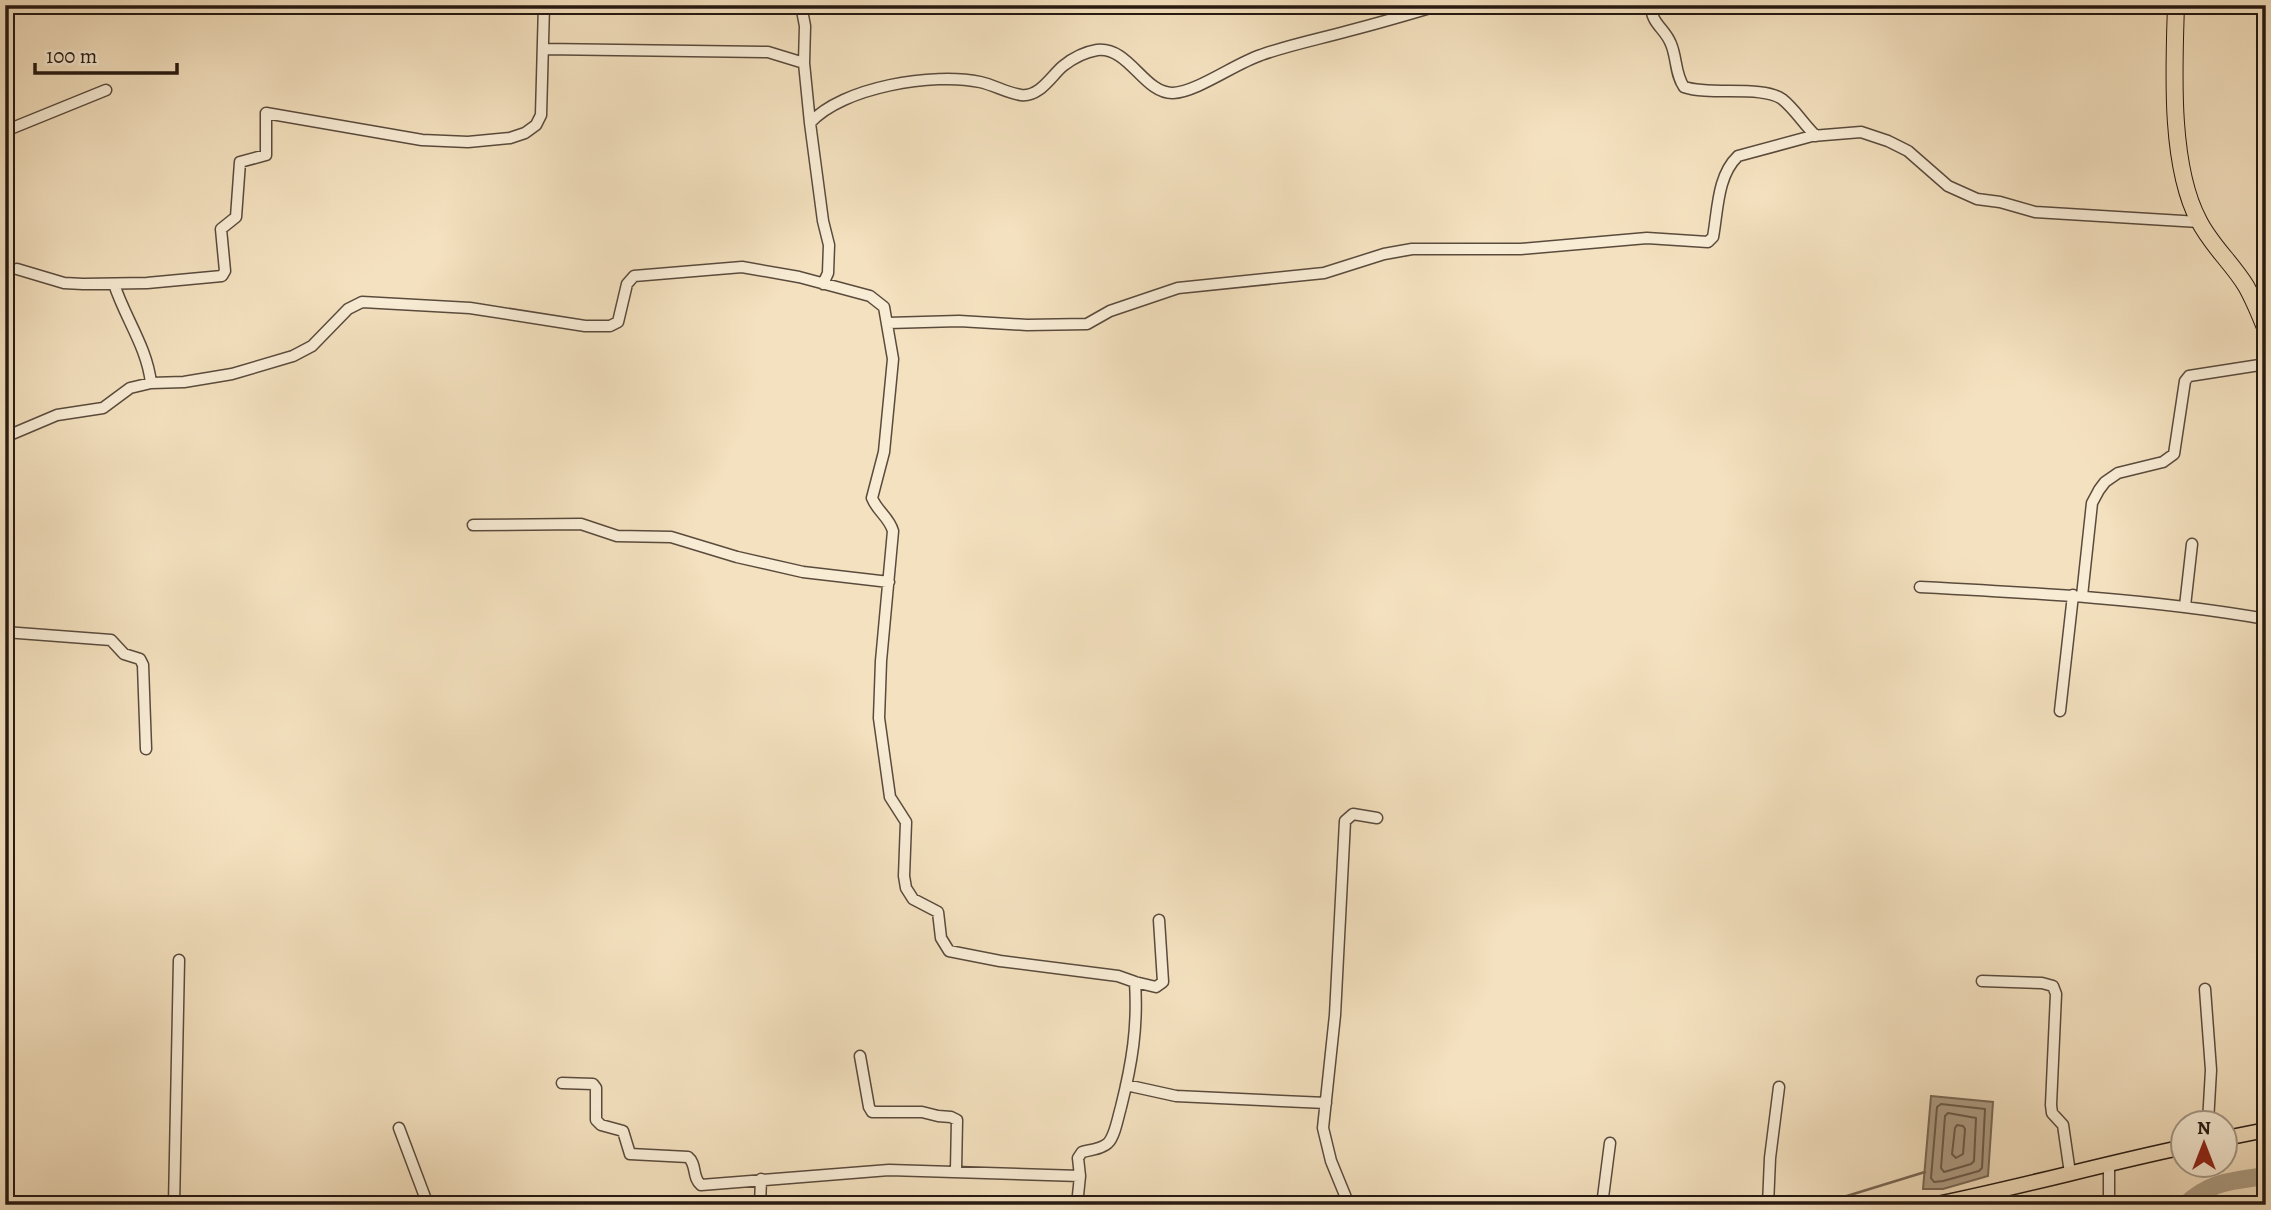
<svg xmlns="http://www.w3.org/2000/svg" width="2271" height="1210" font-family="Alegreya,serif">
<rect width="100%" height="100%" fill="#f4e1bf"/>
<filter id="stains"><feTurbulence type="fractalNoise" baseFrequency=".00286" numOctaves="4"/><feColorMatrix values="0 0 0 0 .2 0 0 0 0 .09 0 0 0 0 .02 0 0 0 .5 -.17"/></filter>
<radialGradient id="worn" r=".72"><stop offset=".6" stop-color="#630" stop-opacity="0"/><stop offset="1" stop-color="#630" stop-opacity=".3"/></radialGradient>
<path fill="#ae9d84" stroke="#786856" stroke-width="2" d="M1931,1096l62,6 -5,74 -45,13h-20z"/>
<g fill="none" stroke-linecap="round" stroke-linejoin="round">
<path stroke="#6a5b4b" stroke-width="2" d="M1941,1104l44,5 -3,59 -3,3 -36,10 -9,1 -3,-4 6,-71z
M1948,1113l28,5 -2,43 -3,3 -27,8 -3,-4 4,-52z
M1957,1125l6,1 2,3 -2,25 -7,4 -4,-4 3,-26z"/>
<path stroke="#786856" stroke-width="2.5" d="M1786,1205l51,-6 88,-27"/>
<path stroke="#ae9d84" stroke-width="18" d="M2185,1205c26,-24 47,-24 81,-29"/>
<g stroke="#5a4b3d" stroke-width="13">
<path id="minor" d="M801,5l4,21 -1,37 6,60 13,98 6,24 -1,28 -5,11
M1651,5c0,19 14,23 20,39 6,14 4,30 13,43 26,9 78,-2 98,12 13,10 22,26 34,37
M544,49l224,3 36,11
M810,123c32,-36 124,-51 170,-41 14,3 27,11 41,13 19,2 30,-19 42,-29 10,-8 22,-14 34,-16 32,-4 47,44 76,43 24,-1 63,-30 88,-38 28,-10 58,-16 87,-24 31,-8 62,-17 92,-26
M5,131l101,-41
M17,269l47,14 19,1 64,-1 75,-7 3,-5 -4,-42 15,-12 4,-55 26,-7v-42l156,27 46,2 42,-4 15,-5 11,-8 5,-10 3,-110
M114,284c11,34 33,63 37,99
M888,323l71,-2 68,4 60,-1 23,-13 68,-23 146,-15 60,-19 28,-5h109l126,-11 61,4 5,-5c5,-27 4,-61 25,-81l74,-20 49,-4 27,9 20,10 40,35 29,13 23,3 35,10 164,10
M5,437l52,-22 46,-7 27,-20 21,-5 33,-1 48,-8 61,-18 19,-10 36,-37 14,-7 108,6 115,18h25l8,-4 9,-38 7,-8 108,-9 57,10 71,19 14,11 9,52 -9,93 -12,46c5,13 17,19 21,33l-12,130 -2,57 11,79 16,25 -2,54 2,12 7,11 25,13 3,26 8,13 51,10 118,15 17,6c3,45 -3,81 -14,125 -3,10 -6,29 -13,36 -6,6 -18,7 -26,9l-4,6 2,18 -3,29
M473,525l108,-1 36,12 54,1 66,20 66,15 86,10
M1920,587c116,6 231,12 346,32
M2082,596l10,-93 7,-13 6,-8 13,-9 45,-11 11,-8 11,-73 4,-5 77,-12
M2185,606l7,-62
M5,632l106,8 13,14 16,5 3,6 3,84
M2060,711l13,-116
M1982,981l60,2 11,3 3,8 -5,111 1,8 11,12 7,48
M1135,982l21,5 7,-5 -4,-62
M2205,989l6,81 -3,52
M860,1056l9,51 3,5h50l16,4 13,1 6,3 -1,50
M562,1083l31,1 3,4v32l5,5 22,6 7,23 58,3c9,7 4,21 13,28l188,-15 191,6
M1126,1085l50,11 150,7
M399,1128l29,77
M2109,1163v42
M174,1205l5,-245
M760,1205l1,-26
M1349,1205l-18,-44 -8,-33 12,-113 10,-194 8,-7 24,4
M1602,1205l8,-62
M1768,1205l2,-47 9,-71"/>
</g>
<g stroke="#261912" stroke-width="17">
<path id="major" d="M2226,1138l40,-8
M1932,1205c85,-17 167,-40 252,-58"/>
</g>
<g stroke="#261912" stroke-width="18">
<path id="highway" d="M2176,5c-2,63 -7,160 23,216 12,24 33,42 47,65 8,14 14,29 20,44"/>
</g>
<use href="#minor" stroke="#f8ecd5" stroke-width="10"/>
<use href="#major" stroke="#f4e1bf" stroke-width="14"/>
<use href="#highway" stroke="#f4e1bf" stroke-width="16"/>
</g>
<rect width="2271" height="1210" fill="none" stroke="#f4e1bf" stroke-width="28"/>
<rect x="7" y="7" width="2257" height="1196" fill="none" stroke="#261912" stroke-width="3.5"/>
<rect x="14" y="14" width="2243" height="1182" fill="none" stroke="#261912" stroke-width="2"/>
<g transform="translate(2204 1144)"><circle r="33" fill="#f8ecd5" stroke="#a49887" stroke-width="2"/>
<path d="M0-5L12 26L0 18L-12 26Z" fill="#8f2418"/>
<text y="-10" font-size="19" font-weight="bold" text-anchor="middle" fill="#261912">N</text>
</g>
<path d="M35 63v10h142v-10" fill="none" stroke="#261912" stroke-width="3.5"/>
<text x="46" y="63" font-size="21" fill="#261912" stroke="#f8ecd5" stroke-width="5" paint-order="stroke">100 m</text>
<rect width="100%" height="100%" filter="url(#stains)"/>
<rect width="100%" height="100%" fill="url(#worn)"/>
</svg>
